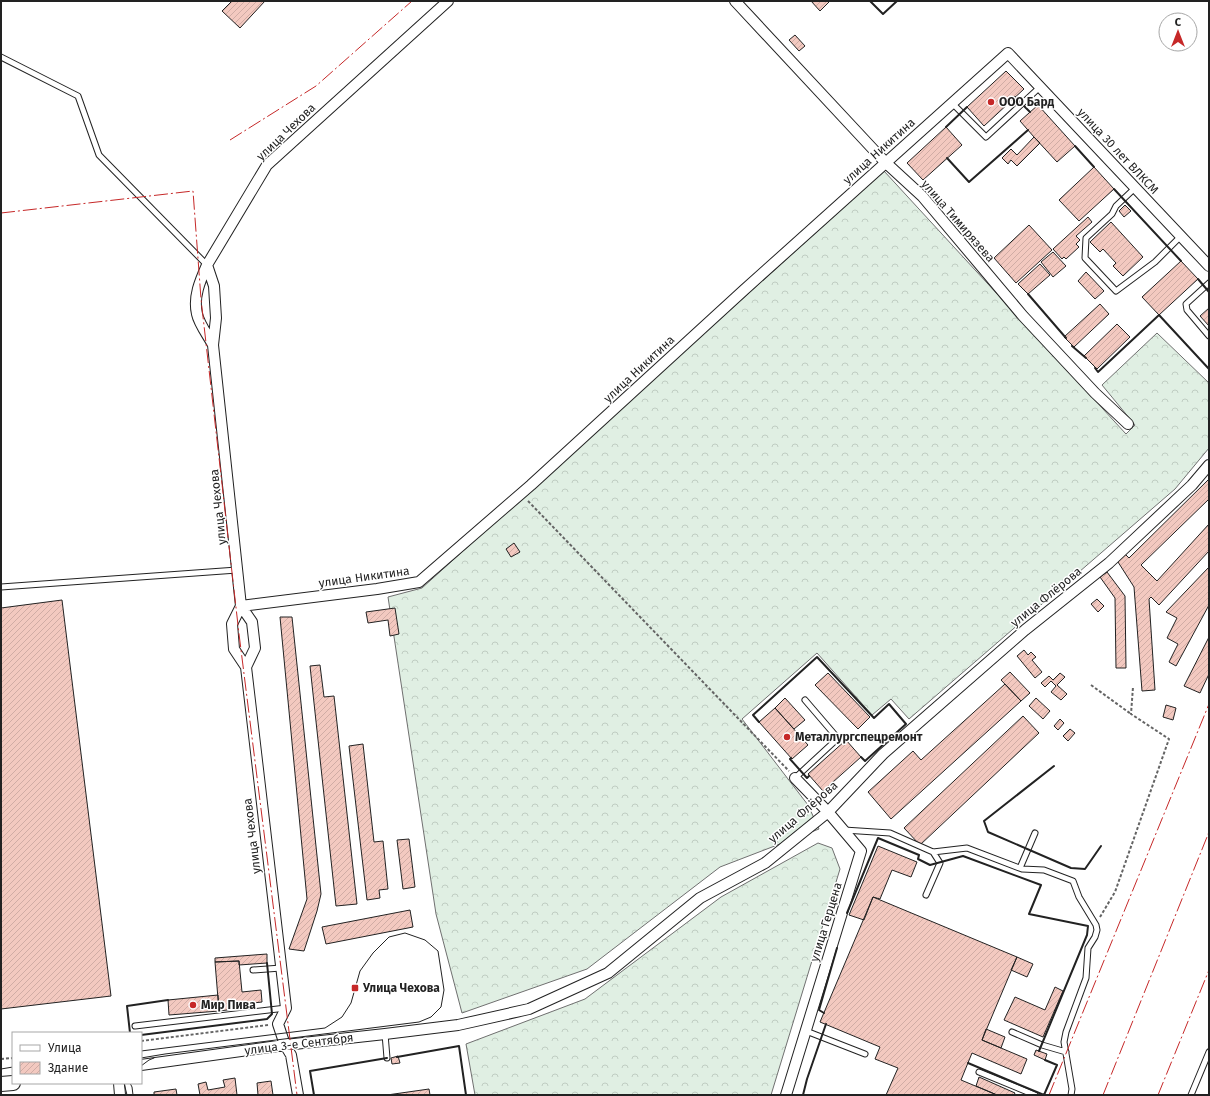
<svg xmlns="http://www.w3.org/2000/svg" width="1210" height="1096" font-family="'Fira Sans',sans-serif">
<defs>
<pattern id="forest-crowns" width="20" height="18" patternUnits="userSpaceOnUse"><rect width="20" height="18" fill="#e0efe3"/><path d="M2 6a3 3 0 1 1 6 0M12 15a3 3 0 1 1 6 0" fill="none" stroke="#c0cdc2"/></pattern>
<pattern id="building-hatch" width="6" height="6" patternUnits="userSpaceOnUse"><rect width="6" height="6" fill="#f3c9c0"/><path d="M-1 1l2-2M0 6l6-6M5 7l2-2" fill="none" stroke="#d0aca5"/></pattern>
</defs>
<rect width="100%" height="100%" fill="#fff"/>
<path fill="url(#forest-crowns)" stroke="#6f6f6f" d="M884,171l242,263 9,-9 -33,-40 55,-52 52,50v65l-34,41 -266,230 -18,-20 -19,16 -55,-62 -75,66 66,86 11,24 -99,38 -133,102 -125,44 -26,-99 -48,-317 34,-9z
M818,843l14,5 8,21 -69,226h-296l-9,-51 119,-45 136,-102z"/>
<path fill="url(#building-hatch)" stroke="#222" d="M232,1h33l-25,27 -18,-17z
M811,1h19l-10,10z
M795,35l10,11 -6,5 -10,-11z
M1006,71l18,18 -40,37 -17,-19z
M1038,105l37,41 -18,16 -23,-25 -14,-16z
M946,127l16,18 -39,35 -16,-17z
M1034,137l6,6 -23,23 -6,-6 -3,4 -6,-6 9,-9 6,6z
M1094,167l20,22 -35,32 -20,-21z
M1125,205l6,6 -7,6 -5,-6z
M1088,217l4,5 -16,14 4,4 -4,4 3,3 -13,12 -2,-2 -2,2 -9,-10z
M1111,222l32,35 -20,19 -10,-10 3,-3 -13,-14 -3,3 -10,-10z
M1029,225l23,25 -36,33 -22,-25z
M1053,252l13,14 -13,11 -12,-15z
M1181,261l17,18 -39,36 -17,-18z
M1040,264l10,11 -22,19 -10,-10z
M1086,272l18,19 -9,8 -17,-18z
M1100,304l9,10 -35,33 -10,-10z
M1209,308v18l-9,-10z
M1117,324l13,13 -33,32 -13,-13z
M1209,479v20l-68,66 16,16 52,-57v27l-50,54 -8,-8 -2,2 6,91 -13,1 -8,-104 -16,-25 7,-8 4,4z
M514,543l6,9 -9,5 -5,-8z
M1209,567v38l-33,61 -7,-4 9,-18 -11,-6 10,-20 -11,-6z
M1107,572l18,24 1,72h-10l-1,-70 -15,-21z
M1097,599l7,7 -6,6 -7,-8z
M62,600l49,396 -110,13v-401z
M395,608l4,26 -9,2 -2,-16 -20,3 -2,-11z
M280,617h12l29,277 -4,17 -13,40 -15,-2 18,-50z
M1209,637v37l-9,19 -16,-7z
M1024,650l4,5 3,-3 5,5 -4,3 10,12 -7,6 -18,-22z
M320,665l4,32 10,-1 23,208 -21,2 -26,-240z
M1010,672l20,21 -9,8 -20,-21z
M828,673l42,44 -12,12 -43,-44z
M1060,673l5,4 -8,8 10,9 -6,6 -10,-8 5,-6 -5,-5 -6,6 -4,-4 8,-7 4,4z
M1005,684l16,17 -130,118 -23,-27 45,-41 8,9z
M785,698l20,22 -11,9 -19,-21z
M1036,698l14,13 -7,8 -14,-13z
M1166,705l10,3 -3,12 -10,-3z
M775,708l33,37 -16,14 -33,-37z
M1023,716l16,17 -119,112 -16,-17z
M1060,719l4,4 -6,7 -4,-4z
M1070,729l5,4 -7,8 -5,-5z
M846,740l15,17 -38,34 -15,-17z
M363,744l11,98 9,-1 5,48 -9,1 1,8 -13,2 -18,-154z
M409,839l6,48 -12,2 -6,-49z
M878,846l39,16 -6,15 -19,-7 -12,29 -7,-2 -9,23 -15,-5z
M873,897l144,60 -35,83 45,19 -6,15 -49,-21 -11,27 36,15h-111l12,-27 -23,-9 5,-12 -60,-25z
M410,910l3,17 -87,17 -4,-17z
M267,954v9l-28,2v-4l-24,1v-4z
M1017,957l16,7 -6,13 -16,-7z
M239,961l3,31 19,-2 1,12 -27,3v4l-16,2 -4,-49z
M1055,987l8,4 -20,46 -39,-17 11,-23 30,13z
M218,995l1,16 -50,4 -1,-15z
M986,1029l19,8 -4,11 -19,-8z
M1036,1050l11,4 -2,6 -11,-5z
M398,1056l2,7 -8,1 -1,-6z
M979,1077l36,16 -1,2h-17l-21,-9z
M235,1078l2,17h-37l-2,-11 8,-2 2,8 17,-3 -2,-7z
M271,1081l2,14h-15l-1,-12z
M176,1089l1,6h-23v-3z
M429,1089l1,6h-43z"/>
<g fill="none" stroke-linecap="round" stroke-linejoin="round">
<g stroke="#222" stroke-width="7">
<path id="lane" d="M1,57l77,39 21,59 108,110
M952,103l34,34 54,-50
M1135,188l-19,18 -4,8 -26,24 -1,20 31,33 39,-29 26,-26
M1209,283l-23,21 1,6 22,26
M1,587l236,-17
M795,778l40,-37v-6l-30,-35
M844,830l46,3 43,19 34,-4 55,21 22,1 29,11 6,16 17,28 1,5 -2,7 -7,11 -2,30 -20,54 -2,10 8,47 -1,6
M1020,868l15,-35
M926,895l14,-32 -7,-11
M253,970l28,-2
M135,1026l151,-18
M806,1031l59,23
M1012,1032l30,13 24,7
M385,1034l2,24
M979,1072l56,23
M1191,1095l18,-43"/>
</g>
<g stroke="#222" stroke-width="12">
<path id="street" d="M735,1l150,161 37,34 101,120 72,77 33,31
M207,265c-7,16 -14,32 -10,49 2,10 12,23 16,31
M246,667l-12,-18 -2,-25 9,-18 136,-17 42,-7 112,-97 213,-195 264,-237 201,213
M141,1065l144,-20 100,-11 73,-9 71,-16 79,-36 92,-75 65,-35 63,-51 55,-58 142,-124 84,-67 83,-78 17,-20
M119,1083l1,12
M298,1095l-7,-40 -6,-10 -7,-21 8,-16 -40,-341 9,-19 -3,-26 -11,-16 -28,-261 3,-27 -2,-32 -7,-21 60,-100 181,-164
M786,1095l75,-244 -33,-39 -33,-34"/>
</g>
<g stroke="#222" stroke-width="16">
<path id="secondary" d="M1,1084l12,-1"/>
</g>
<path stroke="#646464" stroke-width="2" stroke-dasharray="3 2" stroke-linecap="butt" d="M528,501l261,270
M1091,685l40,29
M1100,917l15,-25 54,-153 -38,-25 2,-27
M141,1041l127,-16
M1,1059l12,-1"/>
<use href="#lane" stroke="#fff" stroke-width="5"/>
<use href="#street" stroke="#fff" stroke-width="10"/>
<use href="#secondary" stroke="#fff" stroke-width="14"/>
<path stroke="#222" stroke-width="1" d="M141,1051l184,-23 17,-11 9,-14 9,-32 13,-18 16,-16 16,-4 20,7 13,11 6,39 -3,17 -10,10 -12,5 -254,32 -24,4
M141,1066l8,-6 5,-2
M1,1069l12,-2
M124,1083l3,12
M130,1083l2,4 1,8"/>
<path stroke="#222" stroke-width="2" d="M870,1l13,13 14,-13
M1015,97l15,15
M946,127l21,-20
M1075,146l19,21
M947,158l22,24 59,-52
M1114,189l67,72
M1198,279l11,13
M1028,294l38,44
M1072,346l14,12
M1095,368l3,4 61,-57 50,54
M759,722l-6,-7 64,-58 57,61 15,-14 17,20 -41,37 -4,-4
M791,758l-1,1 17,19 2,-2
M1054,766l-70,55 4,11 83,36 14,1 16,-23
M847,913l31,-75 41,17 -1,4 12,6 33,-9 78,29 -12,29 59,12 -1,9 -48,116
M824,1013l-5,-3 18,-62
M130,1033l-3,-27 41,-6
M141,1035l126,-16 5,-5 -5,-51
M397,1057l62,-11 7,49
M968,1063l76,32 13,-30 -12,-5
M314,1095l-4,-24 77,-13
M803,1095l4,-16 19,-55"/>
<path stroke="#c62828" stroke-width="1" stroke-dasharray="14 3 2 3" stroke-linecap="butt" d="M230,140l86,-54 96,-85
M1,213l192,-22 8,108 38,335 58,461
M1049,1095l160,-391
M1103,1095l106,-263
M1158,1095l51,-125"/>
</g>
<g fill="#c62828" stroke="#fff" stroke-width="1.5">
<circle cx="991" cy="102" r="4"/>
<circle cx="787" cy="737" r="4"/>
<rect x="351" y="984" width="8" height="8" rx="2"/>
<circle cx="193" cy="1005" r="4"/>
</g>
<g text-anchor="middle" stroke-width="3" stroke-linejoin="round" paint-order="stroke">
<g font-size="12" font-weight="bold" fill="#222" stroke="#fff" text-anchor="start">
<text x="999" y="106">ООО Бард</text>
<text x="795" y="741">Металлургспецремонт</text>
<text x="363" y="992">Улица Чехова</text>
<text x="201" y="1009">Мир Пива</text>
</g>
<g font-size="12" fill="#222" stroke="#fff">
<text transform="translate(286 132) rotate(-44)" y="4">улица Чехова</text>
<text transform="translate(879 151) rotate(-42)" y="4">улица Никитина</text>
<text transform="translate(1118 151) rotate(47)" y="4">улица 30 лет ВЛКСМ</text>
<text transform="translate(958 221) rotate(49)" y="4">улица Тимирязева</text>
<text transform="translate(639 369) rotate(-43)" y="4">улица Никитина</text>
<text transform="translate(218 507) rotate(-96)" y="4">улица Чехова</text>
<text transform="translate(364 577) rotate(-8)" y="4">улица Никитина</text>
<text transform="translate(1046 597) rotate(-39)" y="4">улица Флёрова</text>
<text transform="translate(803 812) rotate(-41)" y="4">улица Флёрова</text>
<text transform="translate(252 836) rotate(-97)" y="4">улица Чехова</text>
<text transform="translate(826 922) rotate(-73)" y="4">улица Герцена</text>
<text transform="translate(299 1044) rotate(-7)" y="4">улица 3-е Сентября</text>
</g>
</g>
<rect width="1210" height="1096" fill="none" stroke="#222222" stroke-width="4"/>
<rect x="12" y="1032" width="130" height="52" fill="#ffffff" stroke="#a7a7a7"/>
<rect x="20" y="1045" width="20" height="6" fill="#ffffff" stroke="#a7a7a7"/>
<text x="48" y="1052" font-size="12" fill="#222222">Улица</text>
<rect x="20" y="1062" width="20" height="12" fill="url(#building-hatch)" stroke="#a7a7a7"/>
<text x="48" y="1072" font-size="12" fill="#222222">Здание</text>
<g transform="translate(1178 32)"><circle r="19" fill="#ffffff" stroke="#a7a7a7"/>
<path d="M0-3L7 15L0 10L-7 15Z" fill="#c62828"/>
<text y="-6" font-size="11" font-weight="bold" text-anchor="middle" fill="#222222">С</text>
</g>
</svg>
